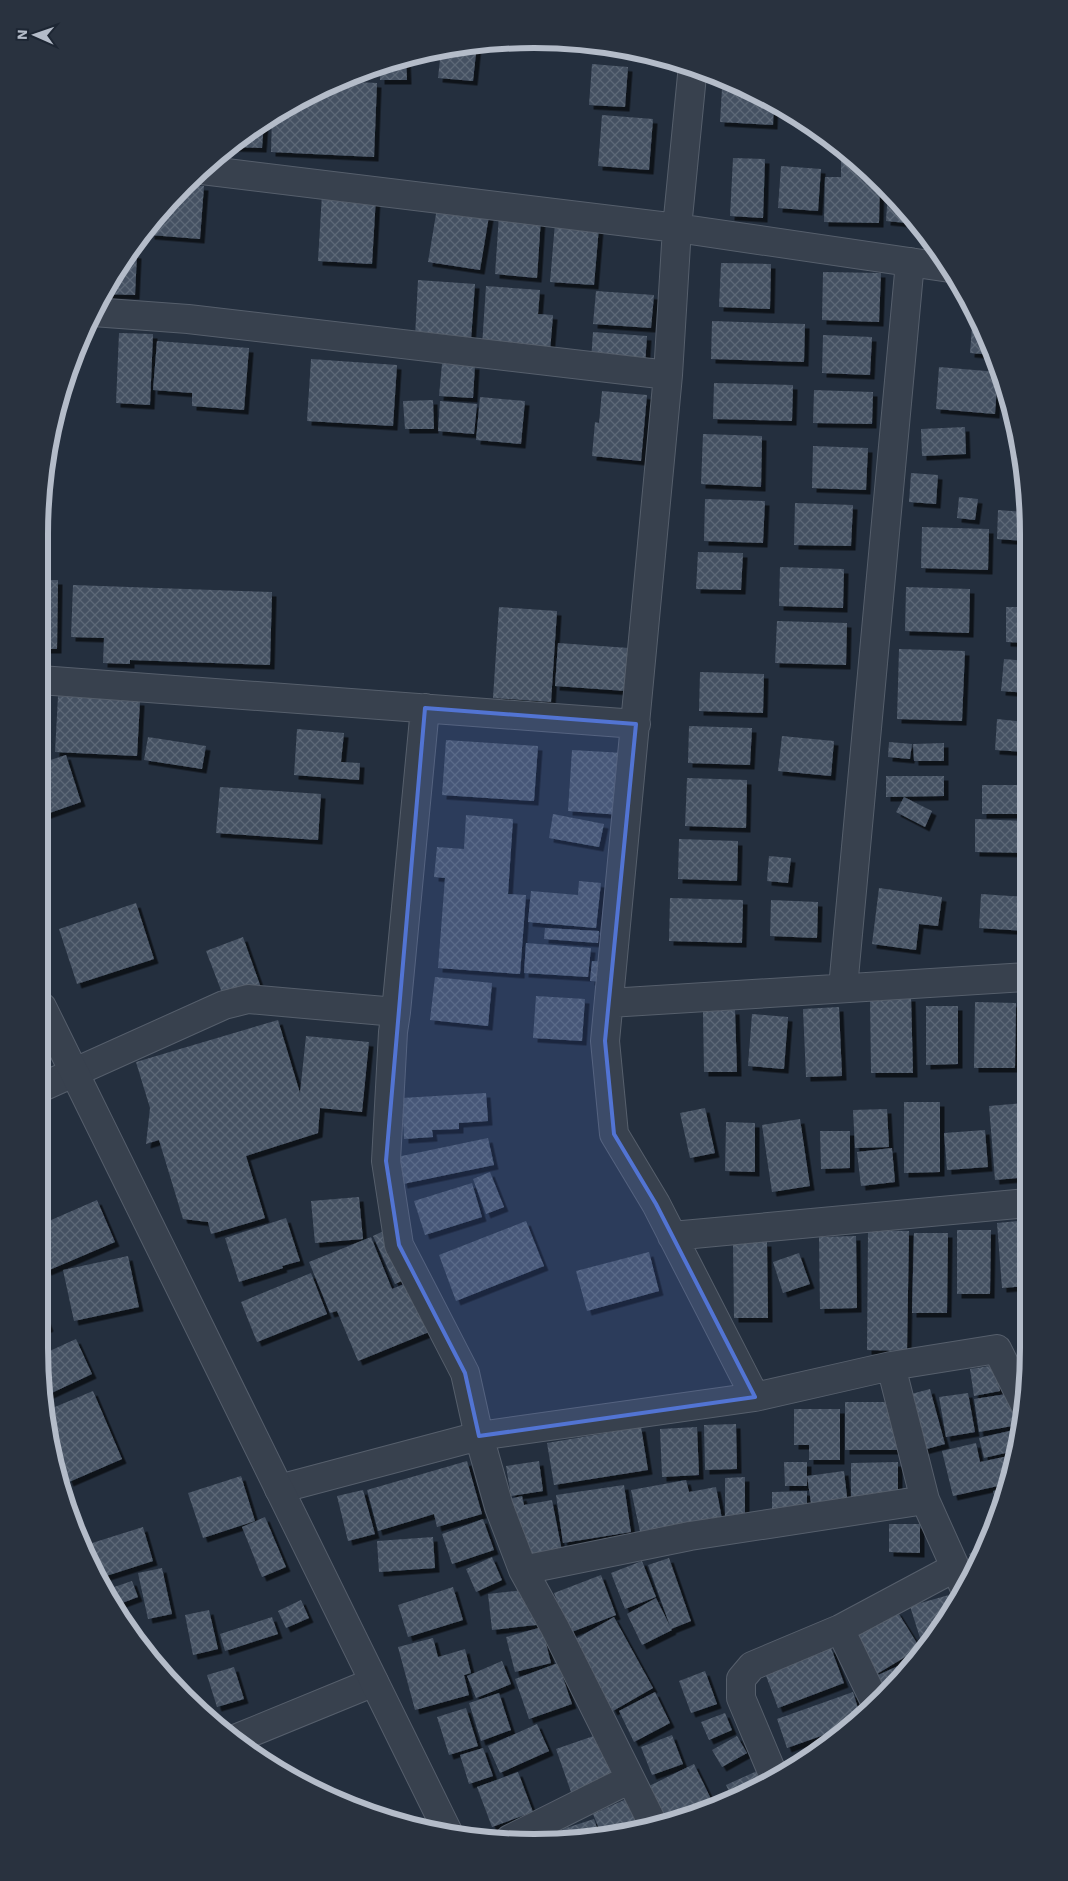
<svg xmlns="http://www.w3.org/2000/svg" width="1068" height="1881" font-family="'Work Sans',sans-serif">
<defs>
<pattern id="building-cross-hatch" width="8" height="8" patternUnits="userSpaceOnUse" patternTransform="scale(1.25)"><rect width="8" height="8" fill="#455162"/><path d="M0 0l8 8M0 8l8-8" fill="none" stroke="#5d6877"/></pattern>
<filter id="shadow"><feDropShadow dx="4.5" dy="4.5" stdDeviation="0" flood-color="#0009"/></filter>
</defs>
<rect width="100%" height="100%" fill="#242f3e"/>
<path fill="url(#building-cross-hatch)" filter="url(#shadow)" d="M477,44l-4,37 -35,-3 3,-28z
M406,56l1,24h-27v-15z
M592,64l36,3 -3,40 -36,-2z
M337,81l40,2 -3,74 -103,-5 1,-36 43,-26z
M722,88l25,1 27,13 -1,23 -53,-3z
M602,115l51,4 -4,51 -51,-4z
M264,122l-2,26 -36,-1 7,-6z
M841,152l39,28 -1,43 -55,-1 1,-45h16z
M733,158l32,1 -2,59 -33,-2z
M781,166l40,3 -3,42 -40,-3z
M186,185l18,1 -4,53 -50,-4 1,-13 11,-15z
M888,189l28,34 1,1 -31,-3z
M322,194l54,3 -4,67 -54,-3z
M437,208l52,8 -9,54 -52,-8z
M499,215l42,3 -4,60 -42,-4z
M555,223l44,4 -5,58 -44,-3z
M129,253l8,1 -2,41 -33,-1 3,-8z
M721,263l50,1 -1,45 -51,-2z
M823,272l58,1 -2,49 -57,-2z
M418,280l57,4 -4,56 -56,-3z
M486,286l54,4 -2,24 15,1 -3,36 -68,-5z
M596,291l58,4 -3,33 -58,-4z
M973,313l18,38 2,4 -23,-2z
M712,321l93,3 -1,38 -93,-3z
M593,332l54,4 -2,29 -54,-4z
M119,333l34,1 -3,71 -34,-2z
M823,335l49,2 -2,38 -48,-2z
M157,341l92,7 -5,62 -52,-4v-13l-39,-3z
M311,359l86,6 -4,61 -86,-5z
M442,364l33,1 -2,33 -34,-2z
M939,367l59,5 -3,42 -59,-5z
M714,383l79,2 -1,36 -79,-2z
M814,390l59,2 -1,32 -59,-1z
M602,391l45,4 -6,66 -49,-5 3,-34 4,1z
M480,397l45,4 -4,43 -45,-4z
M433,400l1,29h-29l-2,-28z
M440,401l37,3 -3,30 -36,-3z
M965,427l1,27 -44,2 -1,-27z
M703,434l59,2 -1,51 -60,-3z
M1017,435l1,5 7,29 -10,-1z
M813,446l55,2 -2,42 -54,-2z
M911,473l27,2 -2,29 -27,-2z
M959,497l19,2 -3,21 -18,-2z
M705,499l60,2 -2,42 -59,-2z
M795,503l58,2 -2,41 -57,-1z
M998,510l27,2v29l-28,-2z
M922,527l67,2 -1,41 -67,-2z
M698,552l45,1 -2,37 -45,-1z
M780,567l64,2 -1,39 -64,-2z
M40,580h18l-1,69h-17z
M73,585l199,7 -2,73 -140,-5v4l-27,-1 1,-25 -33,-1z
M906,587l64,2 -1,44 -64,-2z
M499,607l58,4 -6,91 -58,-4z
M1006,607h20v36l-20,-1z
M777,621l70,2 -1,42 -71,-2z
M558,643l71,5 -3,43 -71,-5z
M899,649l66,2 -3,70 -65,-2z
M1004,659l22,2v32l-25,-2z
M700,672l64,2 -1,39 -64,-2z
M58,696l82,5 -3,55 -82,-4z
M997,719l29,3v30l-31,-2z
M689,726l63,2 -2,37 -62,-2z
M297,729l47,4 -3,29 19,1 -1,17 -65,-5z
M782,736l52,5 -3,35 -53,-5z
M148,737l58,9 -4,23 -58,-9z
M446,740l92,6 -4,55 -92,-6z
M889,742l23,2 -2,15 -22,-2z
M944,743v18h-30l-1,-17z
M572,750l52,3 -3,62 -53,-4z
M66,755l15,47 -40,14v-53z
M886,776h58v20l-58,1z
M687,778l60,2 -1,48 -61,-2z
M982,785h44v29h-44z
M220,787l101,7 -3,46 -102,-7z
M904,797l28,14 -7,16 -29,-15z
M553,814l51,10 -5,23 -50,-9z
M466,815l47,4 -5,75 18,1 -6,79 -82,-6 7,-90 -11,-1 3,-30 27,2z
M975,819l51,2v32l-51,-1z
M679,839l59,2 -1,40 -59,-2z
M769,856l22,2 -3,25 -21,-2z
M579,881l22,2 -5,45 -68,-6 3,-31 47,4z
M879,888l63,9 -4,29 -19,-2 -3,26 -44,-6z
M981,894l45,3 -1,34 -46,-3z
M670,898l73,2 -1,43 -73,-2z
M771,900l47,2 -1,36 -47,-2z
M136,903l18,56 -77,25 -18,-55z
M545,928l54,3 -1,12 -54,-4z
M243,937l17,48 -36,13 -18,-47z
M526,943l65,5 -3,29 -64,-4z
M592,961l19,1 -1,20 -20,-1z
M435,977l57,6 -4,43 -58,-6z
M536,996l49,3 -3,42 -49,-3z
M870,997h41l2,76h-42z
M975,1002l41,1 -1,65h-41z
M1025,1004h2v61h-2z
M926,1006h32v58l-32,1z
M839,1007l3,69 -36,1 -3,-68z
M735,1010l2,62h-33l-1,-61z
M752,1014l36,3 -4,52 -36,-3z
M278,1020l22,73 6,-57 63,6 -7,70 -42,-4 -2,25 -72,23 19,62 -54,16 -3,-12 -25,-3 -24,-79 -13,4 4,-36 -14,-46z
M486,1093l2,28 -29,2v6l-27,1 1,7 -29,2 -2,-41z
M904,1102h36v70l-36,1z
M1023,1103l5,74 -33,3 -6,-74z
M705,1108l10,45 -25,5 -10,-45z
M887,1109l2,38 -34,1 -2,-38z
M800,1119l10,67 -38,6 -10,-67z
M726,1122l29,1v49l-30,-1z
M985,1130l3,37 -41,3 -3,-37z
M820,1131h30v37l-29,1z
M488,1138l6,27 -91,19 -6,-27z
M892,1148l3,34 -34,4 -4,-34z
M490,1172l14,35 -18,7 -13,-35z
M472,1183l10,34 -57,18 -11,-34z
M359,1197l4,42 -48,4 -4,-42z
M97,1200l18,42 -68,29 -5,-10v-37z
M286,1218l14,43 -18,5 1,2 -44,14 -14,-44z
M1028,1220v66l-26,2 -5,-65z
M526,1221l18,45 -88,35 -17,-46z
M390,1228l23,48 -18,8 -22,-48z
M868,1230l41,1 -2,120 -40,-1z
M957,1230h34l-1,64h-33z
M914,1233h34l-1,80h-35z
M856,1236l1,72 -37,1 -1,-72z
M371,1237l21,52 17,-7 20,50 -71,29 -21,-50 -7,2 -21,-51z
M733,1242h34l1,76h-34z
M649,1252l10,39 -72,20 -11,-40z
M799,1253l11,31 -27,9 -10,-31z
M128,1256l11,51 -65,14 -11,-51z
M311,1273l16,41 -70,28 -16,-40z
M43,1311l6,16 -6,3z
M76,1339l16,35 -49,23v-43z
M1028,1358v24l-7,-21z
M996,1365l4,26 -26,5 -4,-27z
M930,1389l15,55 -26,7 -15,-55z
M93,1391l29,68 -53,23 -21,-49 -5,-21z
M968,1393l7,39 -29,5 -7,-40z
M1013,1393l5,32 -39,7 -5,-33z
M845,1402h52v48h-52z
M794,1409h46v51h-31v-15h-15z
M736,1424l1,45 -32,1 -1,-45z
M641,1427l7,43 -94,15 -7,-42z
M697,1427l2,48 -37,2 -2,-48z
M1018,1429l-4,22 -30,7 -5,-20z
M976,1443l4,19 33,-7 -6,29 -54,12 -11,-45z
M467,1461l15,53 -45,13 -3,-13 -56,17 -11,-41z
M539,1461l4,30 -32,5 -5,-30z
M784,1462h23v24h-22z
M898,1462v37l-47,1v-37z
M844,1471l4,34 -36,5 -5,-34z
M241,1476l14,45 -52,17 -15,-45z
M745,1477v45h-20v-44z
M686,1480l3,12 27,-5 6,32 -81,17 -10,-46z
M624,1485l7,47 -68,11 -7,-48z
M1007,1488l-4,18 -4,8 -6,-23z
M363,1490l12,44 -27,7 -11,-45z
M807,1491v24l-35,1v-24z
M522,1496l2,9 28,-5 10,51 -40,7 -12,-59z
M265,1517l21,50 -24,10 -20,-50z
M483,1519l11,31 -42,14 -10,-30z
M889,1524h31v29l-31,-1z
M143,1527l10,34 -50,16 -11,-34z
M433,1537l2,31 -56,4 -2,-31z
M985,1545l-8,18 -1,3 -7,-12z
M492,1557l10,23 -26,12 -10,-23z
M669,1558l22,63 -20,8 1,1 -30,15 -15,-31 29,-16 14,28 -22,-61z
M642,1561l14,36 -31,12 -14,-36z
M162,1568l10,46 -24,5 -10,-46z
M601,1575l15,40 -47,18 -15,-40z
M132,1581l6,16 -24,9 -9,-16z
M453,1587l10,33 -55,17 -10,-32z
M532,1589l4,36 -44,5 -4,-36z
M963,1591v4l-20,28 -5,1 1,4 -4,6 -15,4 -10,-32z
M301,1600l8,18 -23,10 -8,-17z
M209,1610l9,39 -25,6 -8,-40z
M897,1611l23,37 -43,26 -22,-37z
M272,1617l6,17 -53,17 -5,-17z
M614,1617l39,71 -40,23 -39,-71z
M542,1627l9,36 -36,9 -9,-35z
M433,1638l5,19 27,-8 6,24 -7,2 5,20 -54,15 -17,-63z
M831,1648l13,35 -66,25 -13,-35z
M918,1657l-11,16 -21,21 -8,-19z
M502,1661l9,23 -35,14 -9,-22z
M558,1663l14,41 -43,15 -14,-40z
M234,1667l10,32 -27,8 -10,-32z
M705,1671l12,33 -26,9 -12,-32z
M655,1692l15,31 -36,19 -15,-31z
M853,1692l8,26 -1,2 -5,4 -68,24 -10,-29z
M499,1693l12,37 -30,11 -12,-38z
M466,1708l12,38 -29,9 -12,-38z
M725,1713l7,17 -23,10 -8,-18z
M537,1724l12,27 -49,22 -12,-27z
M605,1732l15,43 -49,17 -15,-43z
M672,1735l11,29 -31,11 -11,-28z
M737,1736l10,17 -25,14 -10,-17z
M483,1748l10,28 -24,8 -9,-29z
M800,1761l1,1 -11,8 -1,-4z
M694,1764l19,39 -24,12 -23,7 -17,-36z
M757,1771l6,14 -30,15 -7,-15z
M518,1772l15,40 -41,15 -15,-40z
M633,1796l13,32 -15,5 -29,3 -9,-22z
M594,1819l6,18 -33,4 -4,-12z
M562,1832l2,9h-19l-1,-5z"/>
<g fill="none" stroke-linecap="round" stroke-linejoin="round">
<g stroke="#565f6c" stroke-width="30">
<path id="minor" d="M693,65l-16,163 -9,147 -63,666 9,93 42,70 99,193
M202,170l475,58 273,40
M93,312l95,7 480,56
M40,680l596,44
M425,708l-29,304 -3,20 -7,129 13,84 66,128 14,63 20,71 24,63 32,58 99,198
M843,988l67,-726
M609,1003l418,-26
M42,1087l182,-82 24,-6 148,13
M672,1236l356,-33
M891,1366l34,134 40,89
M279,1489l200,-53 276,-39 136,-31 106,-17 27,54
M523,1570l167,-34 235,-36
M840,1629l36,75
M235,1739l139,-57
M775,1779l-34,-81v-19l11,-13 88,-37 114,-61
M510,1839l120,-60"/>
</g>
<g stroke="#565f6c" stroke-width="30">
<path id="tertiary" d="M42,1007l407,827"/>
</g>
<use href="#minor" stroke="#38414e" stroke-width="28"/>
<use href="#tertiary" stroke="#38414e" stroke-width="28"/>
</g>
<path fill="#5274d3" fill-opacity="0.2" stroke="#5274d3" stroke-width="4" stroke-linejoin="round" d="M425,708l211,16 -31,317 9,93 42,70 99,193 -276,39 -14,-63 -66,-128 -13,-84z"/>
<path d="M0 0H1068V1881H0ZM534 48H534A486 486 0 0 1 1020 534V1348A486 486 0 0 1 534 1834H534A486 486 0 0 1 48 1348V534A486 486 0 0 1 534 48Z" fill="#29323f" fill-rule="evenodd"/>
<path fill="none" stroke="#b4bcc9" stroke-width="6" d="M534 48H534A486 486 0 0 1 1020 534V1348A486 486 0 0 1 534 1834H534A486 486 0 0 1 48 1348V534A486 486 0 0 1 534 48Z"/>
<g transform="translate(35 35) rotate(272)" stroke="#1d2633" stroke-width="4" paint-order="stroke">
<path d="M0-4L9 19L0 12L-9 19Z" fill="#b4bcc9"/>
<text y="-8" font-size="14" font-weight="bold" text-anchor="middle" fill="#b4bcc9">N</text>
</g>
</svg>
